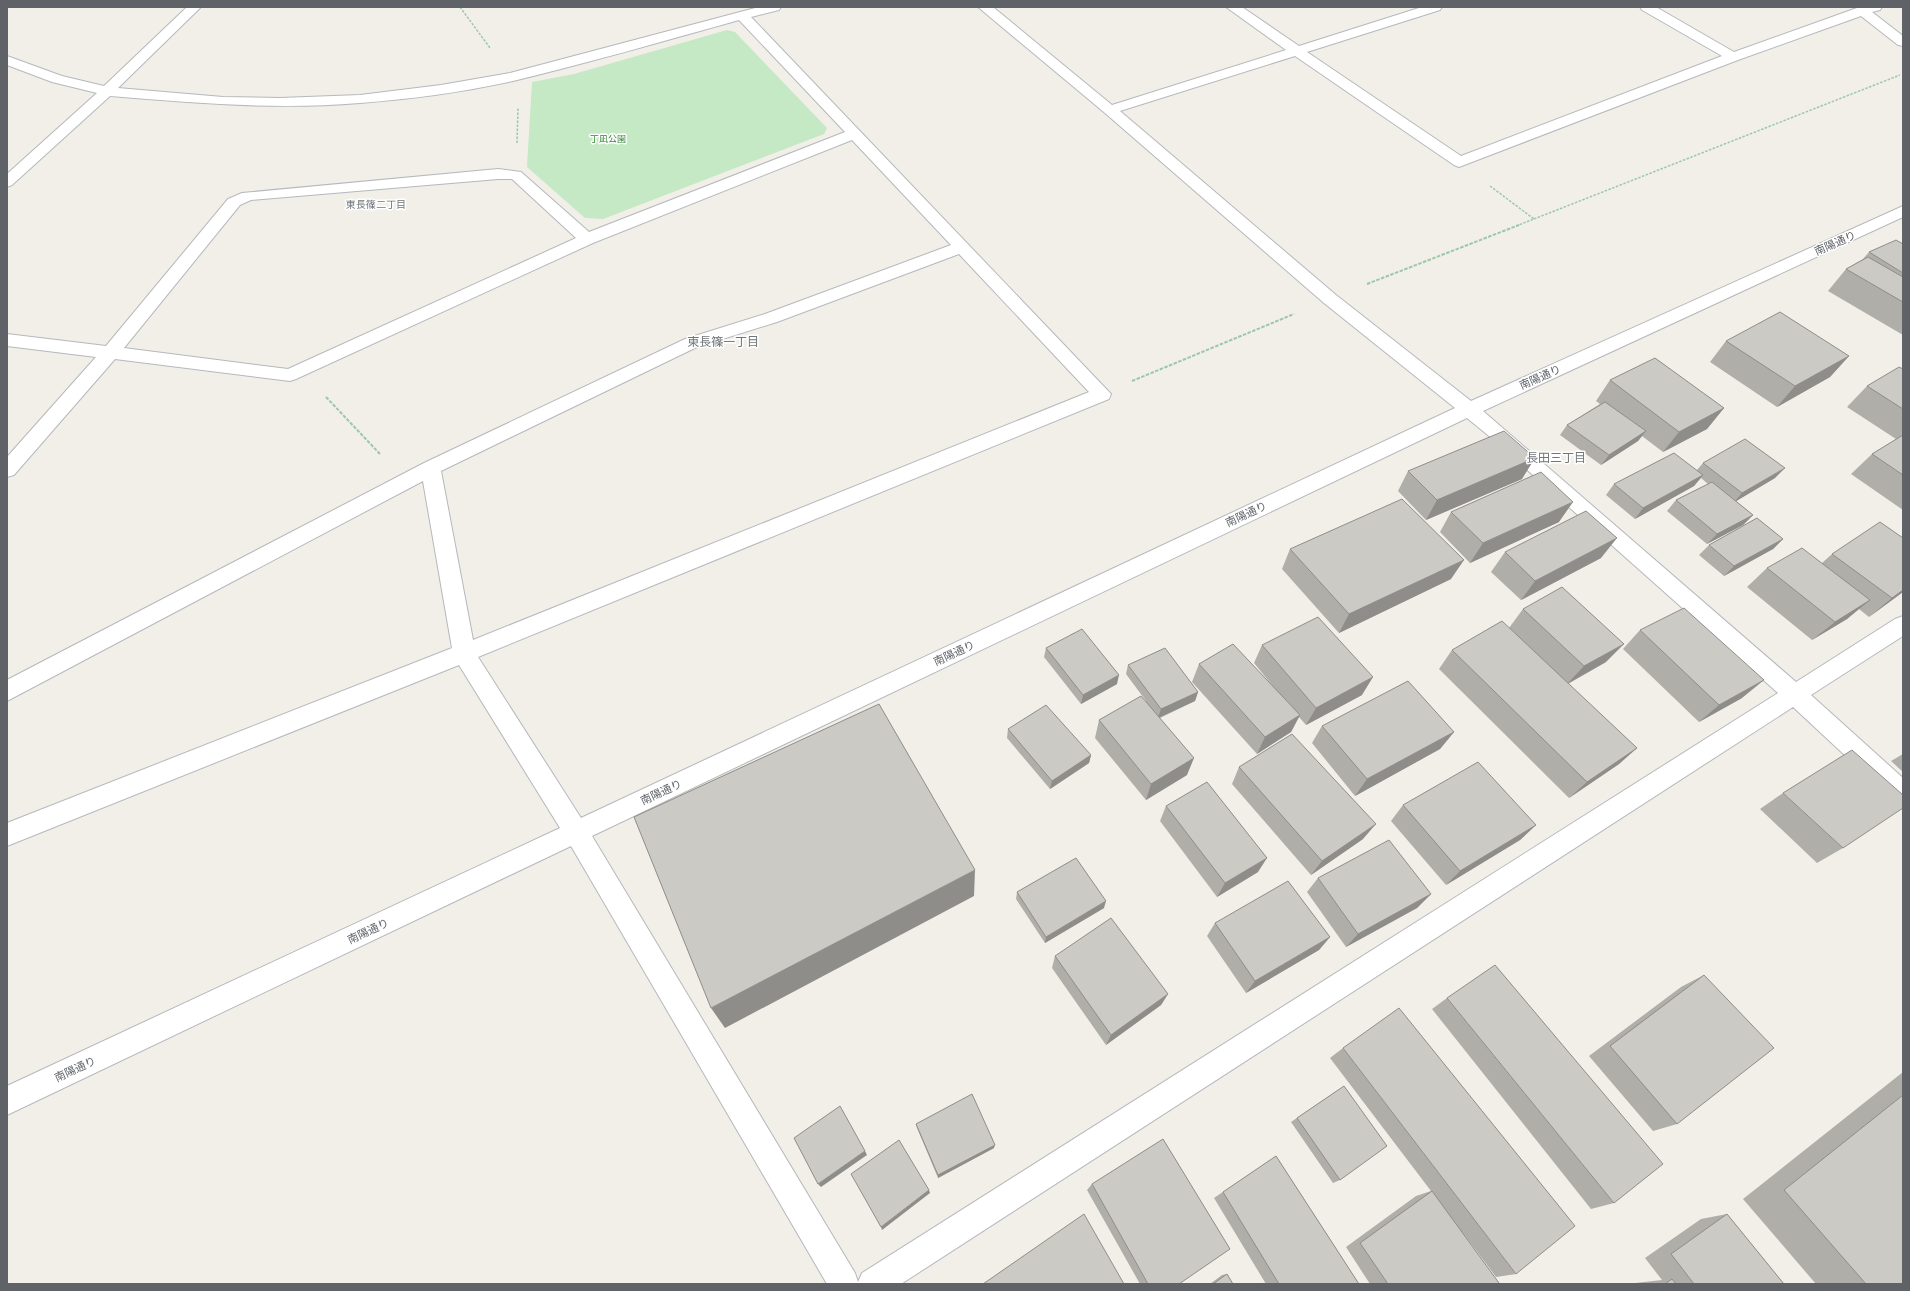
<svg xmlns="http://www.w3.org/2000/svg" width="1910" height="1291" font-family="'DejaVu Sans','Noto Sans JP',sans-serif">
<rect width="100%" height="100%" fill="#f1efe8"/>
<path fill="#c5e8c5" d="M727,30l8,2 92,96 -3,6 -221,85 -18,-1 -58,-51 5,-85 42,-8z"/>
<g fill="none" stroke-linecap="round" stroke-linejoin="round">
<g stroke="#b5b8bc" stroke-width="2">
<path id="minor" d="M187,7h14l-83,81 105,9 57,1 80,-3 81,-10 69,-12 249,-66h22l-2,3 -28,7 360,377 -2,5 -631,258 103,161 874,-410 -131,-105 -219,-190 -127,-106h15l119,98 174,-55 -60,-43h16l57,39 123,-39h20l-2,3 -133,42 154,104 261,-100 -80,-46 -2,-3h16l78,45 123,-44 25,-1 -2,3 -8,2 31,24v10l-5,-1 -37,-29 -123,44 -279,107 -5,-2 -159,-109 -175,55 216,184 135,106 432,-195v11l-420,194 313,271 99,-63 8,-3v20l-92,59 92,83v26l-9,-3 -101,-94 -892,577h-74l-256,-438 -564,269v-29l553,-258 -101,-163 -452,181v-23l445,-175 -29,-167 -416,220v-21l417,-217 261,-124 80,-25 186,-69 -99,-105 -259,103 -297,136 -6,2 -175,-22 -101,116 -7,2v-20l89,-100 -89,-11v-12l99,12 122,-147 14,-6 256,-24 23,3 68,60 256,-100 -106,-112c-75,21 -151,43 -226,61 -50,11 -102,18 -153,22 -83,7 -166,0 -250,-7l-98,89 -5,2v-13l90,-81 -45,-11 -45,-17v-9l55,20 42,10zM498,179h14l64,59 -288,131 -164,-21 116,-143 11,-5zM959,254l130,138 -616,248 -32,-169 256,-124 80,-25zM1467,418l22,18 289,257 -916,580 -4,9 -3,-9 -263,-437z"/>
</g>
<path stroke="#9cc7a9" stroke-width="1.5" stroke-dasharray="2.5 1.5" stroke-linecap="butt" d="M460,7l30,41
M517,143l1,-35
M1490,186l44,33 -18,7
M1534,219l366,-144"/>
<path stroke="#9cc7a9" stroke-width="2" stroke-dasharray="3.5 1.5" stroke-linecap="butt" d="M1367,284l152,-59
M1132,381l162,-67
M326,397l54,57"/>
<use href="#minor" fill="#fff" fill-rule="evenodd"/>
</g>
<path fill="#afaea9" d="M1903,244v91l-75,-44 18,-22 17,-10 6,-7z
M1726,341l123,15 -19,21 -53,30 -67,-45z
M1903,369v141l-52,-36 21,-20 24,-15 -49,-32 20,-21z
M1610,380l114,28 -17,21 -44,23 -21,-16 -4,5 -37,24 -41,-30 7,-10 33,-21 -4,-3z
M1703,463l72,15 -39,23 17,14 -10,10 -36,19 -40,-33 9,-11 32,-16 -7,-6 -7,8 -59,33 -29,-24 8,-11 83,-14z
M1408,471l114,8 -96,41 -28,-29z
M1451,512l108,10 -89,41 -30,-31z
M1783,539l-10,10 -49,27 -25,-21 10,-10z
M1290,549l161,30 -112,54 -57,-64z
M1505,552l96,6 -80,42 -30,-28z
M1832,554l71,38 -34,25 -10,-8 -12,10 -35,21 -65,-53 20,-19 55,-5z
M1523,609l83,53 -38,22 69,64 -18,16 -50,34 -130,-129 13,-19 76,-4 -19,-18z
M1640,630l102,68 -43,24 -76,-73z
M1262,645l100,50 -56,30 -7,-8 -8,15 -34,22 -65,-72 7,-18 73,21 -18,-22z
M1046,648l71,36 -36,20 -37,-47z
M1128,665l70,27 -3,9 -35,17 27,57 -41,25 -51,-62 4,-18 47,-19 -20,-27z
M1322,726l132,6 -14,17 -85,47 -43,-53z
M1008,729l83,26 -2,8 -39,26 -43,-51z
M1903,754v18l-12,-11z
M1239,767l124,72 -52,36 -79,-91z
M1783,793l60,55 -26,15 -57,-54z
M1403,805l133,20 -16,15 -74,45 -55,-64z
M1166,806l92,66 -41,25 -57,-76z
M1318,878l113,16 -14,14 -71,39 -39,-55z
M1017,892l87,16 -59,35 -29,-44z
M1215,923l115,14 -11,13 -73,43 -39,-57z
M1055,956l113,38 -7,11 -55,40 -54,-77z
M1704,975l-27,149 -24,7 -64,-75 92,-69z
M1447,998l167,205 -23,6 -159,-200z
M1343,1048l173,226 -20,3 -33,-44 34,51h-127l-24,-37 70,-51 15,-5 -101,-133z
M1903,1072v212h-87l-73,-85z
M1344,1086l-4,94 -7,3 -42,-61z
M916,1124l78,24 -56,30 -21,-50z
M1276,1156l83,128h-93l-52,-86z
M1092,1184l87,100h-39l-53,-94z
M1727,1214l57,70h-151l2,-1 27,-3 -17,-22 56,-39z
M1227,1274l6,10h-23l12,-9z"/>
<path fill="#8f8d8a" d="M1849,356l-19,21 -53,30 18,-21z
M1724,408l-17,21 -44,23 16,-20z
M1646,431l-8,10 -37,24 8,-10z
M1535,458l-13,21 -96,41 11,-20z
M1785,468l-10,10 -42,25 9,-10z
M1703,475l-9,11 -59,33 8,-11z
M1573,502l-14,20 -89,41 13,-20z
M1753,515l-10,10 -36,19 10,-10z
M1617,538l-16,20 -80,42 14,-19z
M1783,539l-10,10 -49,27 10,-10z
M1464,560l-13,19 -112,54 10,-19z
M1903,590v2l-34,25 23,-19z
M1870,600l-23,19 -35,21 23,-18z
M1624,644l-18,18 -39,22 17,-18z
M1119,675l-2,9 -36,20 2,-9z
M1373,677l-11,18 -56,30 10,-17z
M1764,680l-22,18 -43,24 20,-17z
M1198,692l-3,9 -37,17 3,-9z
M1300,715l-9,17 -34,22 8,-17z
M1454,732l-14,17 -85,47 12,-17z
M1637,748l-18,16 -50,34 18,-16z
M1091,755l-2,8 -39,26 2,-8z
M1194,758l-7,17 -41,25 5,-16z
M1376,824l-13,15 -52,36 11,-14z
M1536,825l-16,15 -74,45 14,-14z
M1267,858l-9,14 -41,25 8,-14z
M975,870l-1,26 -249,132 -14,-20z
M1431,894l-14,14 -71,39 12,-13z
M1106,901l-2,7 -59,35 1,-6z
M1330,937l-11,13 -73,43 9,-12z
M1168,994l-7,11 -55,40 5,-10z
M995,1145l-1,3 -56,30v-3z
M865,1151l2,4 -46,32 -3,-3z
M929,1190l1,3 -48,37 -1,-3z"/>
<path fill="#cccac5" stroke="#8f8d8a" d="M1896,240l7,4v29l-34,-21z
M1868,257l35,20v25l-57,-33z
M1780,312l69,44 -54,30 -69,-45z
M1655,358l69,50 -45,24 -69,-52z
M1899,367l4,2v40l-36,-23z
M1605,402l41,29 -37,24 -42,-30z
M1504,431l31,27 -98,42 -29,-29z
M1903,435v40l-31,-21z
M1745,439l40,29 -43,25 -39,-30z
M1674,453l29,22 -60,33 -29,-24z
M1541,472l32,30 -90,41 -32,-31z
M1712,482l41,33 -36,19 -41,-34z
M1402,499l62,61 -115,54 -59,-65z
M1586,511l31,27 -82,43 -30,-29z
M1757,518l26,21 -49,27 -25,-21z
M1880,522l23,16v52l-11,8 -60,-44z
M1802,548l68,52 -35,22 -68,-54z
M1562,587l62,57 -40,22 -61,-57z
M1684,608l80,72 -45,25 -79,-75z
M1318,617l55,60 -57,31 -54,-63z
M1502,621l135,127 -50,34 -135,-132z
M1082,629l37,46 -36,20 -37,-47z
M1233,644l67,71 -35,22 -66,-73z
M1165,648l33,44 -37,17 -33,-44z
M1408,681l46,51 -87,47 -45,-53z
M1141,696l53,62 -43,26 -52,-64z
M879,704l96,166 -264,138 -77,-191z
M1046,705l45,50 -39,26 -44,-52z
M1292,734l84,90 -54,37 -83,-94z
M1852,750l51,45v13l-60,40 -60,-55z
M1478,762l58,63 -76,46 -57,-66z
M1207,782l60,76 -42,25 -59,-77z
M1389,840l42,54 -73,40 -40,-56z
M1076,858l30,43 -60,36 -29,-45z
M1288,881l42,56 -75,44 -40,-58z
M1111,918l57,76 -57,41 -56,-79z
M1495,965l168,199 -49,39 -167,-205z
M1704,975l70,73 -97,76 -67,-78z
M1399,1008l176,218 -59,48 -173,-226z
M1344,1086l43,60 -47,34 -43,-62z
M972,1094l23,51 -57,30 -22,-51z
M1903,1095v189h-37l-82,-94z
M840,1106l25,45 -47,33 -24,-46z
M1163,1139l67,110 -51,35h-31l-56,-100z
M899,1140l30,50 -48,37 -30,-53z
M1276,1156l83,128h-80l-56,-92z
M1432,1191l67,92 -2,1h-109l-28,-41z
M1084,1214l40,70h-141z
M1727,1214l57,70h-90l-23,-30z
M1227,1274l6,10h-20z
M1672,1279l4,5h-11z"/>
<g text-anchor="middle" stroke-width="3" stroke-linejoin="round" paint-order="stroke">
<g font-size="9" fill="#348238" stroke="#fff">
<text x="608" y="142">丁凪公園</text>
</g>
<g font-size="10" fill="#70757a" stroke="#fff">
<text x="376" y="208">東長篠二丁目</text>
</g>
<g font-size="11" fill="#5f6368" stroke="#fff">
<text transform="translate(1835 243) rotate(-24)" y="4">南陽通り</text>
<text transform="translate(1540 377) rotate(-24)" y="4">南陽通り</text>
<text transform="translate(1246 514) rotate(-25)" y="4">南陽通り</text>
<text transform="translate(954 653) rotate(-25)" y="4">南陽通り</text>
<text transform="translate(661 792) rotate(-25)" y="4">南陽通り</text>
<text transform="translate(368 931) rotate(-25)" y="4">南陽通り</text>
<text transform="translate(75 1069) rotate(-25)" y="4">南陽通り</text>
</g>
<g font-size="12" fill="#70757a" stroke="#fff">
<text x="723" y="346">東長篠一丁目</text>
<text x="1556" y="462">長田三丁目</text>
</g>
</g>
<rect width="1910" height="1291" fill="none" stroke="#5f6368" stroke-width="16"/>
</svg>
